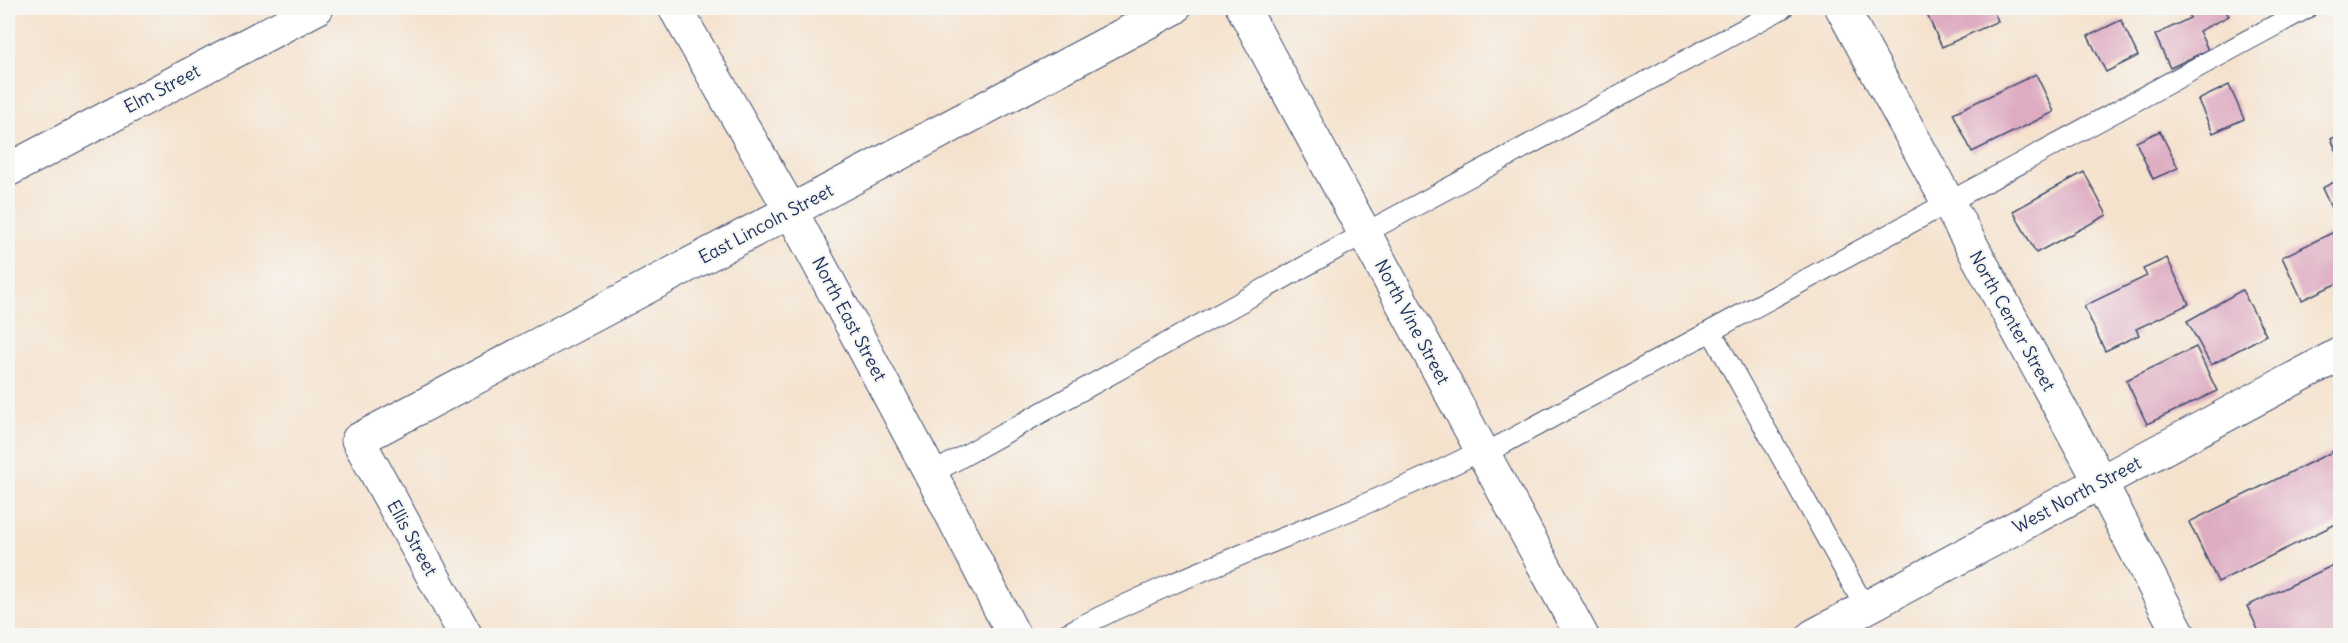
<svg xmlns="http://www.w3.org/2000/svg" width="2348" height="643" font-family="Delius,sans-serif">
<rect width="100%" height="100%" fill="#f6f6f2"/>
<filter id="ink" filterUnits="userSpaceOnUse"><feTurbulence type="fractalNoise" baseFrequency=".0167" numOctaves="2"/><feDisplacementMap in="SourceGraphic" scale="12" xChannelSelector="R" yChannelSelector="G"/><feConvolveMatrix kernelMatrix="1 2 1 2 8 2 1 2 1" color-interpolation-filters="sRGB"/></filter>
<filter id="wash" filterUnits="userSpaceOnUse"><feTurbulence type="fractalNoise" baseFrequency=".008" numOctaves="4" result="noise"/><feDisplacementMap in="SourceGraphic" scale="24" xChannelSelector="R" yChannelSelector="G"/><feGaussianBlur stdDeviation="1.35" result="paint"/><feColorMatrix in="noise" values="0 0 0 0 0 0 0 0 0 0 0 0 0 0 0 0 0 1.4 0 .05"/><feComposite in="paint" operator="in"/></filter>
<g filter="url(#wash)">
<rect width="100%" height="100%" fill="#f5e2cd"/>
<g id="blocks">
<path fill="#deabc1" d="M1924,8h68l6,13 -56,26z
M2185,8h39l5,8 -30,15 9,19 -38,18 -15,-33 35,-17z
M2121,20l17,36 -32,16 -18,-36z
M2036,74l18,38 -82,40 -19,-39z
M2229,85l15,34 -31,14 -15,-33z
M2160,131l18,37 -25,11 -17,-37z
M2340,135v24l-9,-20z
M2084,172l23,43 -71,38 -23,-42z
M2340,179v27l-8,4 -10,-22z
M2340,229v53l-38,18 -20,-43z
M2167,258l22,46 -53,25 3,6 -34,16 -21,-45 63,-30 -4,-7z
M2242,290l24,45 -55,30 -24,-44z
M2196,347l21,44 -70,33 -21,-44z
M2340,448v74l-122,60 -29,-60z
M2340,562v74h-79l-14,-30z"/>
</g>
</g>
<g filter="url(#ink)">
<use href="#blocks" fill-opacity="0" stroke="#3c4a6f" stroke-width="1.5"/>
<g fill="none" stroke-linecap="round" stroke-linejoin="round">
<g stroke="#3c4a6f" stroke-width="22">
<path id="service" d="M1711,331l154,276
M1484,454l823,-446
M931,474l434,-241 418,-225
M1062,636c135,-71 283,-116 420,-186"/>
</g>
<g stroke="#3c4a6f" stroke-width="35">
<path id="minor" d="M675,8l116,203 140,263 83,162
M1243,8l339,628
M8,170l309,-162
M466,636l-108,-196 816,-432
M1813,636l527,-282"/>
</g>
<g stroke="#3c4a6f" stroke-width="35">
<path id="tertiary" d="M1842,8l259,475 79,153"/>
</g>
<use href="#service" stroke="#fff" stroke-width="20"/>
<use href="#minor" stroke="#fff" stroke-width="33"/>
<use href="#tertiary" stroke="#fff" stroke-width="33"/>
</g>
</g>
<g text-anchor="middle" stroke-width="4.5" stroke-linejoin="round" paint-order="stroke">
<g font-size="18" fill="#1b2f5e" stroke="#f6f6f2">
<text transform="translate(162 89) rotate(-28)" y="6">Elm Street</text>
<text transform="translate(766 224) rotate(-28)" y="6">East Lincoln Street</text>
<text transform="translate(849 319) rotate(62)" y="6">North East Street</text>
<text transform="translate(2012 321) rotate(61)" y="6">North Center Street</text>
<text transform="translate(1412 322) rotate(62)" y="6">North Vine Street</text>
<text transform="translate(2077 495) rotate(-28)" y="6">West North Street</text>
<text transform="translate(412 538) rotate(61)" y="6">Ellis Street</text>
</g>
</g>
<rect width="2348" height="643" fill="none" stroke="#f6f6f2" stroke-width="30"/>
</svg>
